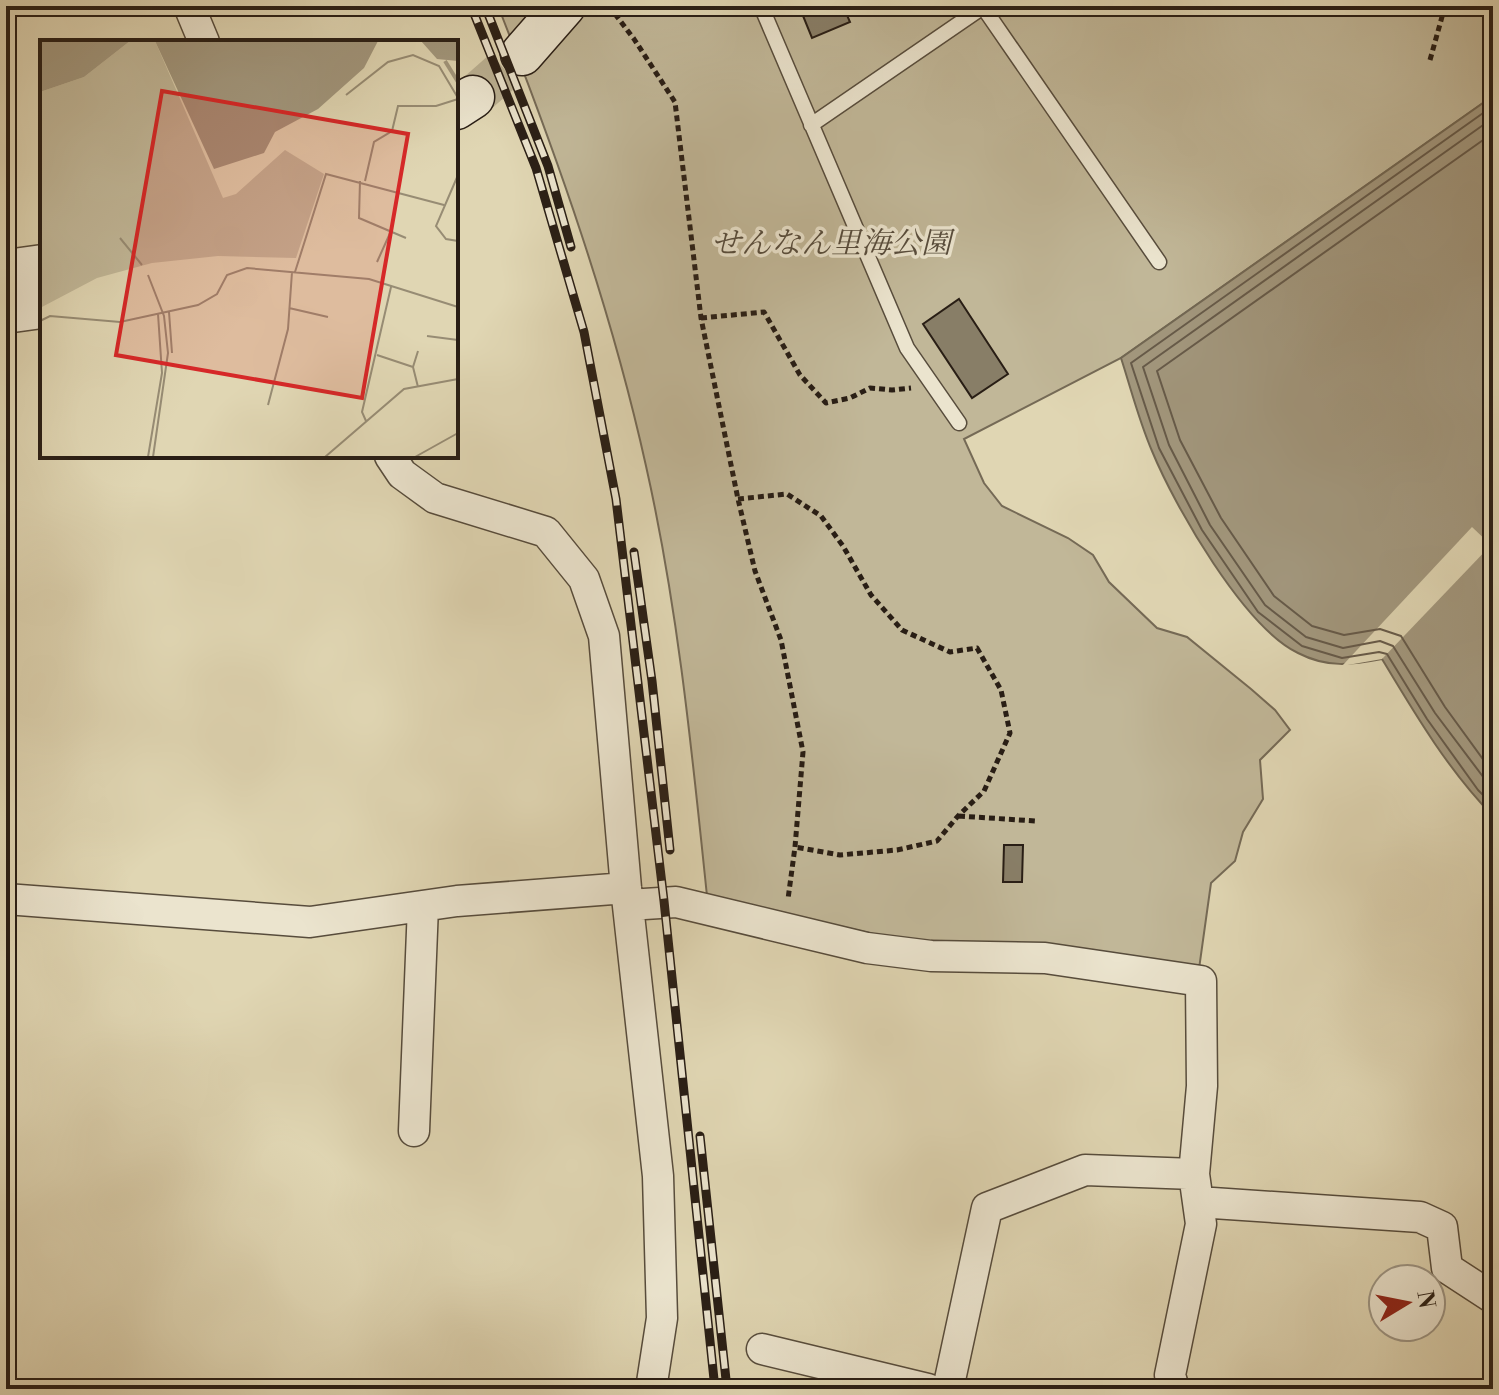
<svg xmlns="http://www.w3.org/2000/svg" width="1499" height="1395" font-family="'Libre Bodoni','Noto Serif JP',serif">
<rect width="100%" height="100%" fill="#e0d6b3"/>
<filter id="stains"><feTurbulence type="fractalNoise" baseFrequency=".0025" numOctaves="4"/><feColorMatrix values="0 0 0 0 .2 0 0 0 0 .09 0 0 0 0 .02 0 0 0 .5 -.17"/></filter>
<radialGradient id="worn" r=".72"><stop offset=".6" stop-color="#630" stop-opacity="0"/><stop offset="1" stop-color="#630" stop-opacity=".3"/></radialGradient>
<path fill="#c1b798" stroke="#756a56" stroke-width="2" d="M498,6h995v90l-372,262 -157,81 20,44 18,23 66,32 25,17 16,27 48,46 30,9 64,52 24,21 15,20 -30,30 3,39 -20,33 -8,29 -24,22 -12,86 -299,-29 -193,-44c-15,-144 -29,-288 -61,-430 -35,-158 -89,-310 -148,-460z"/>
<path fill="#a2977d" stroke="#726753" stroke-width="2" d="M1493,96v720c-45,-46 -78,-102 -111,-157 -31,6 -55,9 -84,-6 -54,-26 -123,-146 -146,-202 -13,-30 -21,-62 -31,-93z"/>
<path fill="#e0d6b3" d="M1472,527l19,18 -109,114 -40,7z"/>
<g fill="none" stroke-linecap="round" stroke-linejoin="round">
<path stroke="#665a49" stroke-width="2" d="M1493,106l-362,257 28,85 43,82 56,82 44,34 40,12 37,-6 8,2 40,65 51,71 15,15
M1493,118l-350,249 26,78 41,80 55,80 41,32 37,11 37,-7 13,5 42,67 58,77
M1493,133l-336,238 23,69 41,78 53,78 38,30 32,9 36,-6 21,7 44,71 48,66"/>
</g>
<path fill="#887e67" stroke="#291e15" stroke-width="2" d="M799,6h44l7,16 -38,16z
M959,299l49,75 -36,24 -49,-74z
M1004,845h19l-1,37h-19z"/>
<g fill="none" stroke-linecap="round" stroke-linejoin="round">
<path stroke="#bbb193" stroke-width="42" stroke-dasharray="42 21" stroke-linecap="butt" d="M473,97l49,-43"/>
<g stroke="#574c3c" stroke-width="17">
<path id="lane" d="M761,6l146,342 52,75
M811,125l172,-118 176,255"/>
</g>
<g stroke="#574c3c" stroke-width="33">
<path id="street" d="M189,6l15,36
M6,265l36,-5
M6,318l36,-5
M390,456l12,18 33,24 111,34 38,47 20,57 22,252 32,288 4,142 -11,71
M6,899l304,23 147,-21 169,-13
M628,905l48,-3 191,46 64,8 114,2 156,23 1,105 -8,88 7,50 -31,151 4,14
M414,1131l9,-225
M1198,1202l222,15 22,10 5,41 46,30
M762,1349l166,40
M948,1389l39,-181 98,-38 109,4"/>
</g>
<g stroke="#291e15" stroke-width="45">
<path id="secondary" d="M522,54l42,-48
M456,108l17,-11
M6,292l36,-4"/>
</g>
<path stroke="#291e15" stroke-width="5" stroke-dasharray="6 4" stroke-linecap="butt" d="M609,6l25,33 41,63 26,216 37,181 17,72 26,69 22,112 -8,95 -7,52
M1430,60l15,-54
M701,318l63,-6 36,63 26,28 24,-5 20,-10 22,2 19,-2
M738,499l49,-5 34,22 22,30 28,49 31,35 48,22 27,-4 24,42 9,43 -26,58 -26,25 -21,25 -40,9 -57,5 -45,-8
M959,816l76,5"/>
<use href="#lane" stroke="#ebe4ce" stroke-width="14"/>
<use href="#street" stroke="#ebe4ce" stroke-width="30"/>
<use href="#secondary" stroke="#ebe4ce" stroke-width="42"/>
<g stroke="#291e15" stroke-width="9">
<path id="rail" d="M471,6l65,162 48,164 32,167 48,402 51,488
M485,6l63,160 23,81
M634,552l18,129 18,169
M700,1136l27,253"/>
</g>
<use href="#rail" stroke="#ebe4ce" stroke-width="6" stroke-dasharray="18" stroke-linecap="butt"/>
</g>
<g text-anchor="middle" stroke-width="7" stroke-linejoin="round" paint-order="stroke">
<g font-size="30" font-style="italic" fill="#574c3c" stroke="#ebe4ce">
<text x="831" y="253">せんなん里海公園</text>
</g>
</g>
<g transform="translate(40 40)">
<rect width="418" height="418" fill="#e0d6b3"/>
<path d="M90,1h25l68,157 13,-4 49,-44 39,24 -28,84 -78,-2 -66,7 -55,15 -57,30v-216l44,-15z" fill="#c1b798"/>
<path d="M0,1h90l-46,36 -44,15zM115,1h223l-14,27 -46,41 -43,23 -11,21 -50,16zM381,1h37v20l-21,-2z" fill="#a2977d"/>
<path fill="none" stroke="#a2977d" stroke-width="4" d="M405,21l13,21"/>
<path fill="none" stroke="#978c74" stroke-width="2" d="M306,55l42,-33 25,-7 26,11 19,32M418,135l-22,51 10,13 12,2M320,141l-1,37 47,20M325,141l9,-39 18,-11 6,-25h38l22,-7M80,198l22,27M337,222l14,-31M255,232l31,-98 118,31M108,235l16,41 4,37 -15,104M249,268l39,9M129,272l3,41M0,281l10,-5 70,6 78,-17 19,-11 10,-19 20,-7 122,11 89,28M387,296l31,4M337,315l36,12M378,347l-5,-20 5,-16M228,365l20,-76 4,-57M326,381l-4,-9 29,-125M108,417l14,-84 -4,-59M285,417l79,-68 54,-10M375,417l43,-24"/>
<path fill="#d62828" fill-opacity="0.15" stroke="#d62828" stroke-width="4" d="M122,51l246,43 -46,264 -246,-43z"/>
<rect width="418" height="418" fill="none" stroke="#291e15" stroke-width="4"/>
</g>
<rect width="1499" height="1395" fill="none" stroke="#e0d6b3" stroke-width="32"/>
<rect x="8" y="8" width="1483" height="1379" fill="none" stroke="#291e15" stroke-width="4"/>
<rect x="16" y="16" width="1467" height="1363" fill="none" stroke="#291e15" stroke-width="2"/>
<g transform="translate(1407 1303) rotate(80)"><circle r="38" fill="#ebe4ce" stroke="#9d9584" stroke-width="2"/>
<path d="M0-6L14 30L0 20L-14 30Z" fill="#8f2418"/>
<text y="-12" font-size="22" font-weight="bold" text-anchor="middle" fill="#291e15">N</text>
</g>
<rect width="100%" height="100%" filter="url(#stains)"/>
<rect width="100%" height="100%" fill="url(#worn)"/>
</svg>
